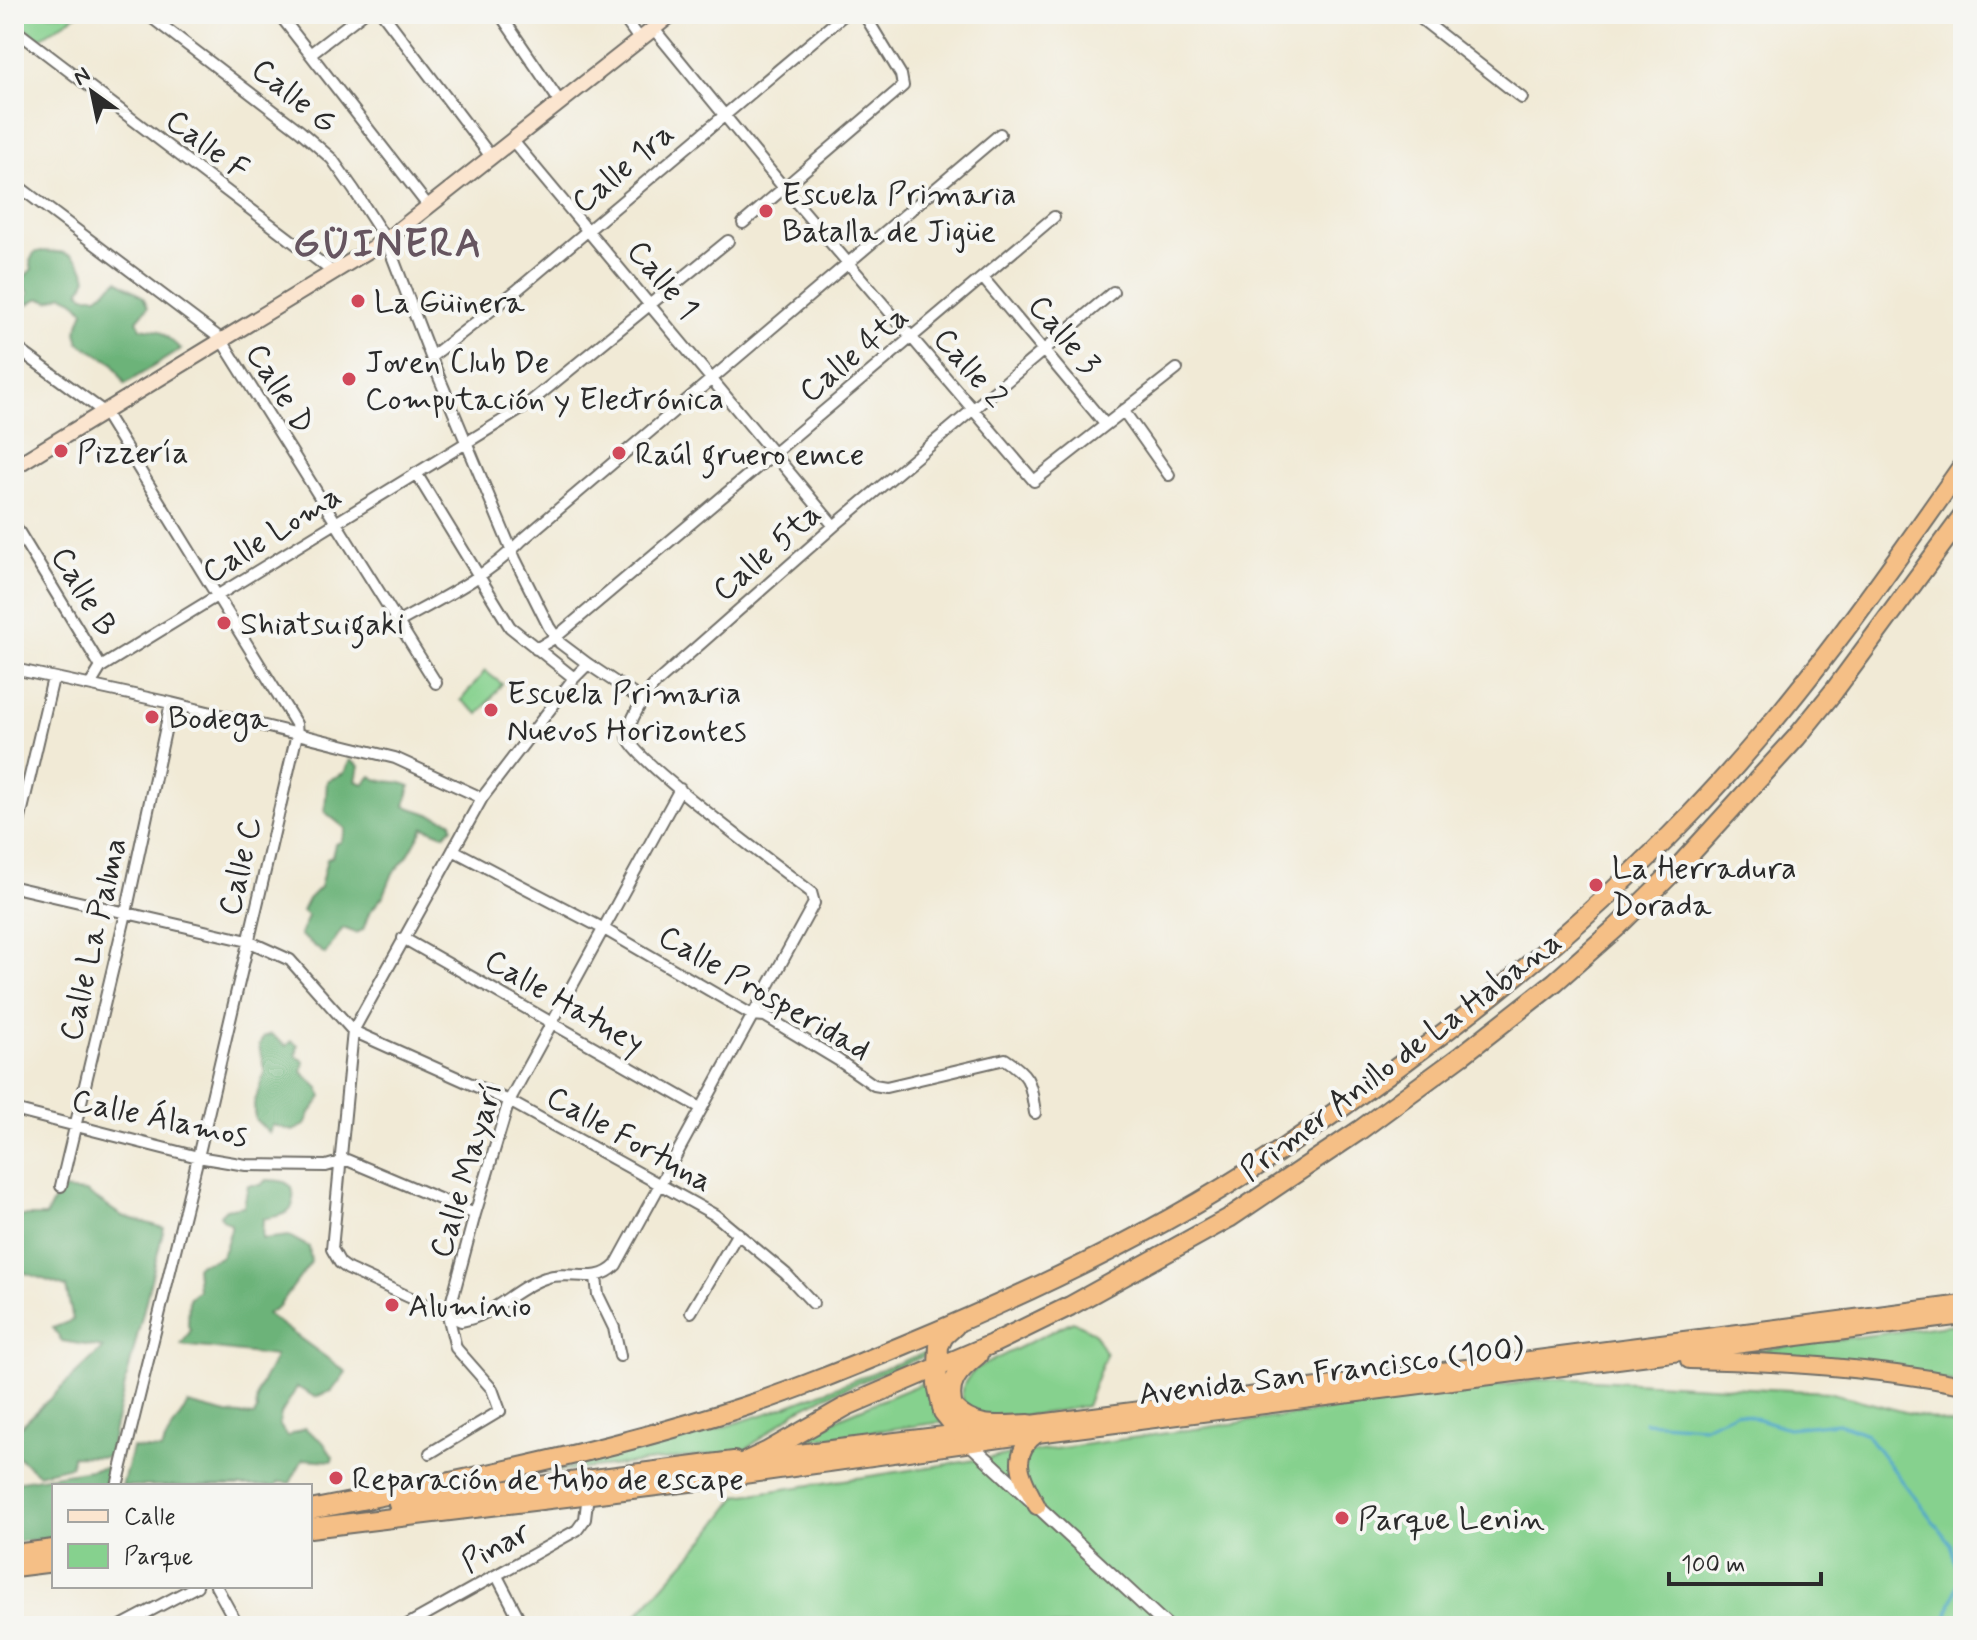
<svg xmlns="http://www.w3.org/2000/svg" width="1977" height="1640" font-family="Mynerve,sans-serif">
<rect width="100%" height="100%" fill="#f6f6f2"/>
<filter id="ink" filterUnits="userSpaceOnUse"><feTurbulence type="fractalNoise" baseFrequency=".0125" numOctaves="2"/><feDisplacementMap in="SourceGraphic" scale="16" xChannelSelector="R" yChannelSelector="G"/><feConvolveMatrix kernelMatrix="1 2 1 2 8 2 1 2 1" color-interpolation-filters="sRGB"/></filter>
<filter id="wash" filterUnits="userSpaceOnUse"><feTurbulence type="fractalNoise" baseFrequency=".006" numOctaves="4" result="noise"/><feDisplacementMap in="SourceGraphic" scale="32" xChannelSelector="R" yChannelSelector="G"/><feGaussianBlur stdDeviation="1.8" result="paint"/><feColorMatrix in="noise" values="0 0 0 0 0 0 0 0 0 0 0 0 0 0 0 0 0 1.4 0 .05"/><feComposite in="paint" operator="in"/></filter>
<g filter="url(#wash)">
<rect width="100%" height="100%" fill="#f1ead6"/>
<path fill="#86d18e" stroke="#587e5c" stroke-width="2" d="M14,14h64l-38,24 -26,-18z
M485,671l17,13 -23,30 -18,-14z
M1073,1321l21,12 12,21 -20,52c-27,4 -111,26 -123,-6 -5,-13 5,-23 14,-32z
M1963,1323v60l-250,-26 30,-5z
M934,1349l1,3 -107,43 -32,16 -52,40 -198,22 129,-31 96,-30z
M1554,1378l274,14 135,35v199h-1336l78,-87 33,-43 231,-35z
M932,1379l12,43 -143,19 40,-24z"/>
<path fill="#6cb379" stroke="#4c6f52" stroke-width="2" d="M41,251c27,2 36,-1 46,27l-7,13 4,5h14l20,-16 25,17 5,10 -11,13 4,8 19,3 21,18 -56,35 -12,-21 -34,-20 -3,-11 8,-21 -10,-11 -11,-5 -14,6c-9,-4 -12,-3 -20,3l-3,-4 3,-7 -8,-13 11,-11 -2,-8 4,-8z
M350,760l9,6 -3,15 8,3 7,-8c12,9 26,3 39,10l-5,20 46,15 1,6 -8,8 -20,-8 -17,30 -14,16 -9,22 -15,18 -6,17 -7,3 -13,-5 -18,26 -25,-19 8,-19 -6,-5 6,-12 12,-12 7,-28 5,-2 3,-13 6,-2 5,-13 -21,-17 2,-31 17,-8z
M271,1034l15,12 5,-5 7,4 -2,11 8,5 -2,11 17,16 3,9 -12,16 -5,12 -12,6 -20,-6 -4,8 -14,-14 -1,-15 11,-33 -6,-25 4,-9z
M266,1180c14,0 30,1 27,19 0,4 -1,10 -4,12 -5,5 -19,6 -26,8l-1,20 27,-3 20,11 2,15 -32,44 -12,8 79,58 -14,19 -17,6 -18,-10 -16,27 -2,10 8,13 17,-9 19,14 10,15 -1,4 -29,-2 -13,24 -11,-1 -3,4h-154l10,-38 29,2c7,-18 18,-30 27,-46l39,10 27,2 3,-5c-4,-24 11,-34 18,-55l-94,-11 10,-15 -3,-4 1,-28 9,-8 -2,-23 4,-4c28,-5 22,-8 31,-34v-5l-8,-4 -3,-5 6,-6 18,-3 4,-21h13z
M59,1190l27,2 36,24 42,12 -50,201 -5,28 -37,-1 -1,10 -33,8 -21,-18 -3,1v-24l89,-85 -41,-7 -9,-13 20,-8 -7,-33 -52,-18v-63l4,10h28z
M109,1467l-5,19h-50v52l-40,4v-60z"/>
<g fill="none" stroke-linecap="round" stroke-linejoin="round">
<path stroke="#4da6cb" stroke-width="3" d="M1644,1422l60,4 32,-14 52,16 50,-5 28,11 84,109 9,37 -16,46"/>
</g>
</g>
<g filter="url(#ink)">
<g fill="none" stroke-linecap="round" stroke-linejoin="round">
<g stroke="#706e67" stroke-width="14">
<path id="minor" d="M147,14l153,117 32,28 22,31 32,50 50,130 79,189 34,68 11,16 28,21 54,36
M279,14l150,193
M383,14l109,144
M500,14l60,88
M621,14l18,25
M1415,14l107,84
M653,28l131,160 250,293 143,-112
M14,29l319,243
M310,54l52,-40
M513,141l321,385
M14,183l207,156 215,344
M743,223l160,-137 -2,-11 -37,-61
M983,278l122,146
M14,346l90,66 192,312 1,10 -99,423 -81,329
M431,357l85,-66 329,-277
M1123,410l46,65
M416,473l94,154 64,51
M14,524l87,143 -11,18
M397,623c43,-24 90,-46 124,-82l479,-407
M536,649l20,-12 498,-420
M588,664l-14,14 -92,120 -129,233 -21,218 8,14 8,6 113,52c33,-5 53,-33 84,-43 25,-9 51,8 71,-13l198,-362 -3,-11c-26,-20 -180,-133 -183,-155 -1,-14 18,-44 28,-54l178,-157 279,-234
M101,667l422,-259 205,-167
M14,669l157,34 224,55 87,40
M14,844l39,-166
M453,850l151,79 148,86 13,1 73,44 36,25 12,2 119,-28c27,18 25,23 30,54
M14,887l234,54 42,19 63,71 156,70 206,114 71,59 27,29
M403,938l298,170
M14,1110l184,47 48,8 80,1 21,-6 128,54
M61,1186l65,-273 45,-210
M596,1277l2,18 16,33 6,28
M691,1312l47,-79
M430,1453l70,-42 -8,-22 -36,-41 -8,-33 27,-101 34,-113 171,-312
M497,1576l26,50
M216,1586l22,40
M121,1626l76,-40
M405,1626l172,-96 8,-11 3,-25"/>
</g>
<g stroke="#706e67" stroke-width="16">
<path id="tertiary" d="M967,1441l200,185"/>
</g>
<g stroke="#706e67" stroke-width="18">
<path id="secondary" d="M14,467l372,-227 286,-226"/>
</g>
<g stroke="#706e67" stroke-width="20">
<path id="trunk" d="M1689,1360c92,2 183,7 274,25
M1016,1426l947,-122
M758,1458l235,-29
M715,1479l322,-45 926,-118
M1037,1506c-14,-26 -30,-51 0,-72"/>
</g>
<g stroke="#706e67" stroke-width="22">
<path id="motorway" d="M955,1326l-11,10 -5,10 -2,38 6,28 17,21
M954,1408c21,22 46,17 75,16
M954,1410c-9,-26 4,-39 24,-55
M398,1504l336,-43
M310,1510c145,-28 292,-57 433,-103 55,-18 108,-40 161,-62 119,-49 236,-104 344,-173 54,-35 106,-73 158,-111 101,-74 196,-154 283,-245 103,-107 189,-229 274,-351
M310,1528l396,-48 60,-28 81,-46 145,-62 78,-38 159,-88 131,-88 102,-75 93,-73 61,-54 66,-65 114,-125 38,-47 129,-175
M14,1554l40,-5
M14,1567l40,-5"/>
</g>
<use href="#minor" stroke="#fff" stroke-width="10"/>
<use href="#tertiary" stroke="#fff" stroke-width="12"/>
<use href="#secondary" stroke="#fbe5cf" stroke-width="14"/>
<use href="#trunk" stroke="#f5bf86" stroke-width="16"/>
<use href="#motorway" stroke="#f5bf86" stroke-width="18"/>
</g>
</g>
<g fill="#d1495b" stroke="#f6f6f2" stroke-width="3">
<circle cx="766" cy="211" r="8"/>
<circle cx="358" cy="301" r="8"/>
<circle cx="349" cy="379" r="8"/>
<circle cx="61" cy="451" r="8"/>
<circle cx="619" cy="453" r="8"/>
<circle cx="224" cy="623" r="8"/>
<circle cx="491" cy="710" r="8"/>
<circle cx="152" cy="717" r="8"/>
<circle cx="1596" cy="885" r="8"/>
<circle cx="392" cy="1305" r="8"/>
<circle cx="336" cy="1478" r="8"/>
<circle cx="1342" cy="1518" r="8"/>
</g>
<g text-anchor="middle" stroke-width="8" stroke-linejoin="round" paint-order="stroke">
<g font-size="32" fill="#2b2b2b" stroke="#f6f6f2">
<text transform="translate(295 95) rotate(39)" y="11">Calle G</text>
<text transform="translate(208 144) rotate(37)" y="11">Calle F</text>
<text transform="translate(622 167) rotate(-40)" y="11">Calle 1ra</text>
<text transform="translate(664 279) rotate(50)" y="11">Calle 1</text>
<text transform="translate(1065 334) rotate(50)" y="11">Calle 3</text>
<text transform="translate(853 353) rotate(-40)" y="11">Calle 4ta</text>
<text transform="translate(971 367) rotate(49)" y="11">Calle 2</text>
<text transform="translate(281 388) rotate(58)" y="11">Calle D</text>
<text transform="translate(271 533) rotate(-32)" y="11">Calle Loma</text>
<text transform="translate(766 551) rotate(-41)" y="11">Calle 5ta</text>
<text transform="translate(85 591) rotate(59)" y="11">Calle B</text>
<text transform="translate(239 866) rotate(-77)" y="11">Calle C</text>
<text transform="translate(92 939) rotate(-77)" y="11">Calle La Palma</text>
<text transform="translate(765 992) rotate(30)" y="11">Calle Prosperidad</text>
<text transform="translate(565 1001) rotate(30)" y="11">Calle Hatuey</text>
<text transform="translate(1400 1055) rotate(-37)" y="11">Primer Anillo de La Habana</text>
<text transform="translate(160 1117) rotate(12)" y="11">Calle Álamos</text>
<text transform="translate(630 1138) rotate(29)" y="11">Calle Fortuna</text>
<text transform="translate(465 1170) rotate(-73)" y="11">Calle Mayarí</text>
<text transform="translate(1331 1370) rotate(-7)" y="11">Avenida San Francisco (100)</text>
<text transform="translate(495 1546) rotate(-29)" y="11">Pinar</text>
</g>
<g font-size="32" fill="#2b2b2b" stroke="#f6f6f2" text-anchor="start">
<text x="782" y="204">Escuela Primaria<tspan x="782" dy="37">Batalla de Jigüe</tspan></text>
<text x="374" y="312">La Güinera</text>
<text x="365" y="372">Joven Club De<tspan x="365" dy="37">Computación y Electrónica</tspan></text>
<text x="77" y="462">Pizzería</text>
<text x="635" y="464">Raúl gruero emce</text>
<text x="240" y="634">Shiatsuigaki</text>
<text x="507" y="703">Escuela Primaria<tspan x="507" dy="37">Nuevos Horizontes</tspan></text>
<text x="168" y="728">Bodega</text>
<text x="1612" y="878">La Herradura<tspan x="1612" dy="37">Dorada</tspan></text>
<text x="408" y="1316">Aluminio</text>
<text x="352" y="1489">Reparación de tubo de escape</text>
<text x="1358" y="1529">Parque Lenin</text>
</g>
<g font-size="40" font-weight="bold" letter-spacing="2" fill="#665560" stroke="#f6f6f2">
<text x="388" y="256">GÜINERA</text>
</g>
</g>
<rect width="1977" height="1640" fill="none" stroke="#f6f6f2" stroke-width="48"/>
<rect x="52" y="1484" width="260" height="104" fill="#f6f6f2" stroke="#a5a5a2" stroke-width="2"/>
<rect x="68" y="1510" width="40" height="12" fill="#fbe5cf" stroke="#a5a5a2" stroke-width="2"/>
<text x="124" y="1524" font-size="24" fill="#2b2b2b">Calle</text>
<rect x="68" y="1544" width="40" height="24" fill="#86d18e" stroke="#a5a5a2" stroke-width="2"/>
<text x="124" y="1564" font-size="24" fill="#2b2b2b">Parque</text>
<g transform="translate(92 92) rotate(327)" stroke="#f6f6f2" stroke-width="6" paint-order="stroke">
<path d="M0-6L14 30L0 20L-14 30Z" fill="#2b2b2b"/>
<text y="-12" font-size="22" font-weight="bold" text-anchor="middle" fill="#2b2b2b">N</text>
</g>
<path d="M1669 1572v12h152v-12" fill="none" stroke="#2b2b2b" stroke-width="4"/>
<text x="1681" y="1572" font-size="24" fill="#2b2b2b" stroke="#f6f6f2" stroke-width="6" paint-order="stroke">100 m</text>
</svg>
